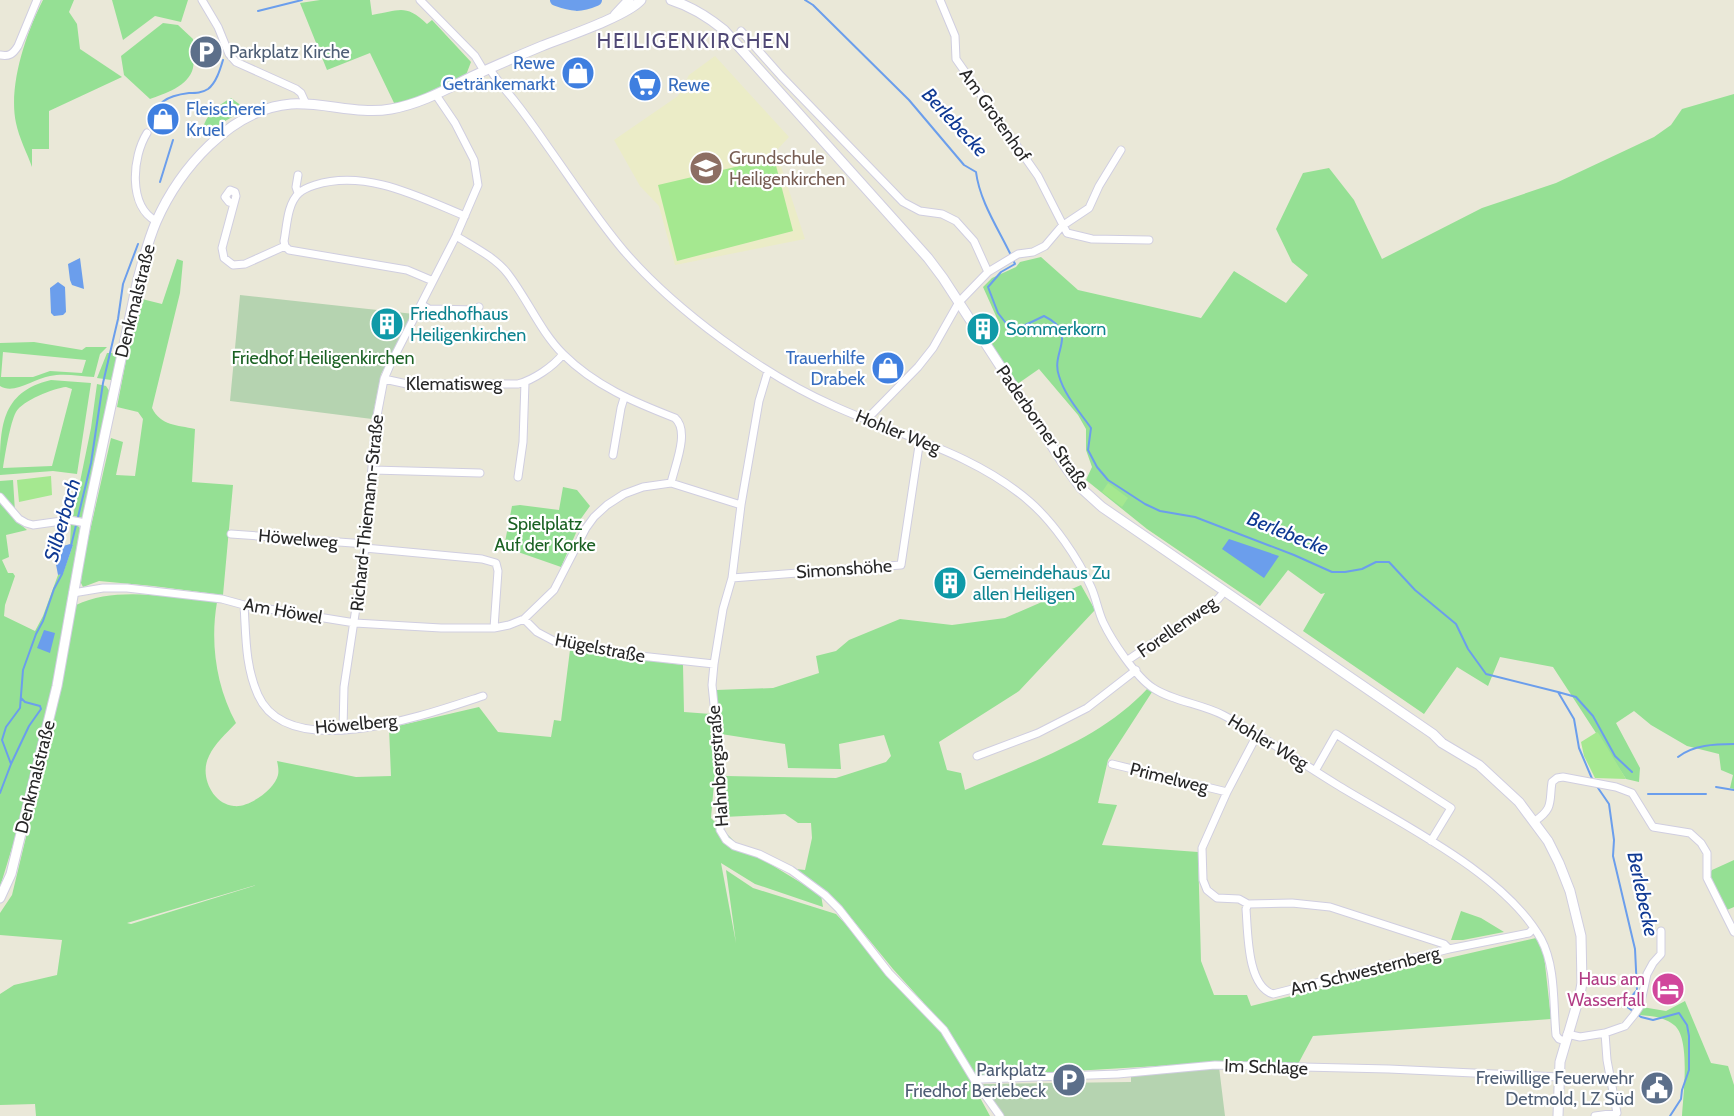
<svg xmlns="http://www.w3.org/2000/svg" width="1734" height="1116" font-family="Cabin,sans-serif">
<rect width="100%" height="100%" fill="#eae8d8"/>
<path fill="#ebecc7" d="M715,56l74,81 -13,14 29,88 -130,26 -16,-59 -19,-20 -26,-46 64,-44 11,-21z"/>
<path fill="#95e094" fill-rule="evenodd" d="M43,0h31l-5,12 8,12 3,25 42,28 -73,34v38h-17v18c-5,-14 -13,-29 -16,-44 -8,-37 10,-90 27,-123z
M112,0h76l-7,22 -26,-6 -32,24z
M320,0h50l2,15c27,-4 33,-12 55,9l5,-4 39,42 -5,13c-22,11 -46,27 -71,30l-25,-52 -43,17 -27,-67z
M163,23l15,2 15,14c0,9 2,20 0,29 -4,18 -29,26 -43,31l-26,-24 -3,-19z
M1734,94v695l-4,-1 3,-13 -12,-5 -2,-16 -32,-8 -36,-21 -17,-14 -18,12 24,45 -1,14 -13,-3 -73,-112 -53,-10 -12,29 -31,-19 -33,47 -121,-83 22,-38 -4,1 -33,-24 -28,36 -113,-77 -61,-49 6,-13 -6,-17v-21l-8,-14 -39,-46 -23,16 -33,-50 17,-10 -17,-38 9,-9 24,-11 4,-5 21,-5 37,33 123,28 33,-47 52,32 22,-28 -16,-13 -16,-33 27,-56 26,-5 25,32 28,59 100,-51 74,-25 98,-46 17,-12 11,-16z
M231,98l15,11 -26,15 -11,11 -7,-4c4,-17 15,-25 29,-33z
M177,259l6,2 -3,32 -28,115c9,18 25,17 43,21l-3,53 41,3 -10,110 -70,-9 -54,-5 -16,6 -2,-4 2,-21 28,-124 12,4 -7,33 19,1 8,-57 -5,-7 -21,-5 21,-109 24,6z
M34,342l48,8 4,-3h21l-7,7 -6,23c-14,-1 -31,-4 -44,-1 -17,3 -36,19 -50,10v-43zM3,352l83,8 -4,13 -32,-2 -17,6h-32z
M107,353h5l6,3 -7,24 -14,-2z
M51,380l40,3 -14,91 -24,-3 -53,4c0,-47 0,-83 51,-95zM66,387l6,2 -20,77 -49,2c2,-13 7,-45 13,-56 6,-11 38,-24 50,-25z
M97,384l9,2 4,6 -26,126 -11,-2 18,-88z
M13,480l2,32 -15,-19v-12z
M563,487l14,3 13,16 -10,14 -1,6 -18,41 -57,-20 8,-41 8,-1 39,5z
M0,502l14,17 13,11 -21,5 3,22 -7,3 6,13h5l2,3 -10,29 -1,11 31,15 8,-15 15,-41 5,-2 10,-28 -3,-1 1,-20 7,2 2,2 -31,177 -27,110 -22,72z
M1081,585l14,25 -76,81 -80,51 8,28 14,3 4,17c64,-27 135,-50 183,-102l4,4 -44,68 -10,43 19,2 -15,40 96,7 3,109 13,34h33l4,11 163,-40 122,-28 8,17 7,64 -238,17 -15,28 -74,-2 -249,15 -9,-5 24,44h-954l-1,-12 -35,1v-111l14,-9 43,-10 5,-35 -62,-5v-22l12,-18 29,-120 35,-170c41,-20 97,-7 141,-3 -7,41 -1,84 19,121 -10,11 -21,20 -27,33 -10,19 3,48 25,50 15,2 41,-17 44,-31 1,-4 0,-10 -1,-14l79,16 35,-1 -2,-48 90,-21 19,25 53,5 3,-17 7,1 9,-71 113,15 1,47 27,2 5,46 -5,58 25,25 85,52 2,12 -68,-23 -34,-21 15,80 -10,-73 27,18 83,26 18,19 34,44 37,36 -2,-11 -30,-33 -54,-66 -43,-34 9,1 7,-32 -1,-15h-13l-13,-9 -61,3 2,-41 110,2 50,-16 5,-6 -7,-21 -45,9 2,25 -53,-1 -3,-24 -64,-10 -5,-44 57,-2 46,-15 -3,-17 20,-5 13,-11 51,-21 52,6 53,-7zM263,883l-132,41 -4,-1z
M1734,860v47l-7,3 -18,-35 3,-5z
M1461,911l20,7 23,14 -41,8h-12z
M1685,1001l26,62 17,3 6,19v31h-52c1,-20 9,-78 -8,-91 -10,-8 -22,-9 -35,-10l3,-8 24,4z"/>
<path fill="#b5d3b0" d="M240,295l174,19 -33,60 -9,45 -142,-18z
M1219,1067l6,49h-222l-10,-11 -10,-21 148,-2v-6z"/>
<path fill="#a5e890" d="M774,158l19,73 -116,30 -19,-76z
M51,476l1,19 -33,7 -2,-22z
M1108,483l20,15 -6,9 -20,-15z
M1597,732l2,2 27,45 -31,-1 -11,-22 -3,-14z"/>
<path fill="#6b9eec" d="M80,258l4,31 -12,-4 -2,-5 -2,-16z
M58,282l7,5 1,25 -3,3 -9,1 -3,-3 -1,-25z
M1229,539l50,17 -15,22 -42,-29z
M70,544l3,1 -10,29 -5,1 -5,-26z
M44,630l11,3 -5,20 -13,-5z"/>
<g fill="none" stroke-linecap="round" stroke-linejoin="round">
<path stroke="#6b9eec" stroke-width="2" d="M805,0l8,5 96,95 55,65 12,7c4,32 26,62 39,92l-14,8 -13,15 10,26 11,14 10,1 25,-12c36,18 6,35 15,60 6,20 20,35 32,52l-3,22 9,17 11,13 37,24 15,7 35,6 99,38 38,17h13l17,-3 14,-7h13l26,28 41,34 12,25 18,25 72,18 16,27 5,29 14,33
M258,11l44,-11
M150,128l-1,-3c8,-23 16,-29 40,-32 7,0 13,0 19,-4 8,-6 12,-19 15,-29
M160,182l13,-42
M71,546l20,-83 12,-80 15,-64 5,-35 15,-40
M1558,692l18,5 17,19 22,40 17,16
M1678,757c15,-12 37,-13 56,-13
M11,764l18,-38 12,-17 -1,-3 -15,-4 -4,-4
M1596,785l13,19 5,36 -1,16 22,93 2,41 -5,6 -9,6v2l18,13 12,3 26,-7 8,12 2,11v34l-7,20 -1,9 -11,17
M1716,787l18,3
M0,793l11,-29 -9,-24 4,-13 14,-19 3,-38 13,-36 7,-13 11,-32 8,-15
M1648,794h58"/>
<path stroke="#6b9eec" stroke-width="12" d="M556,0c16,6 24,7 40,0"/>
<g stroke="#d0cee0" stroke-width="9">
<path id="minor" d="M202,0l16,27 11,27 7,8 60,27 5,4 5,11
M420,0l55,56 9,15
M940,0l15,36 1,23 82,117 29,57 25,6 57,1
M741,31l40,45 122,126 17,9 22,3 14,7 18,20 14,31
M0,55c9,2 13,-1 18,-9l19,-46
M490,69c6,11 15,20 23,30 12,15 24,32 35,48 25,35 48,71 76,104 51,59 139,124 210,155 66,30 140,47 196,96 24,21 48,56 61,85 5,11 7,24 12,35 9,19 33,55 50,66 19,13 49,16 70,27 40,21 77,47 116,71 62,38 166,88 202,153 15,28 12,66 15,96l3,4 6,2
M147,133c-15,24 -19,73 9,88
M298,175l-2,12 2,6
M233,203l-4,-1 -4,-5 5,-7 5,2 1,4 -14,52 2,10 9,7 12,-1 40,-18 -1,-5c3,-15 3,-37 15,-48 4,-4 10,-6 16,-8 51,-16 104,12 150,31
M456,236c18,11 40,22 52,38 20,26 32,57 55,80 32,32 71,48 112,64 15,13 0,47 -4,65
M285,246l4,4 118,20 26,11
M422,305l7,4 48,1 2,-3
M768,371l-9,30 -18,104 -9,73 -9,31 -9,55 -2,21 9,87 -1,58 6,10 8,6 25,8 32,16 34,25 14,14 50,64 55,57 31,51 25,35
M384,379l23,5h111c15,-4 35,-17 45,-30
M867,419l51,-52 15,-19 26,-46 29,-30 30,-18 15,-2 12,-6 17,-20 27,-18 10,-22 22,-36
M613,455l8,-47 3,-10
M373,470l107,3
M518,477l5,-35 2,-60
M0,497l19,22 7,4 7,2 36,-5 17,3
M231,534l135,10
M365,548l117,11 14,4 2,8 -4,57
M732,578l169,-13 19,-126
M73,593l30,-5h24l95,11 22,6 111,18 86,5h53l15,-3 15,-6 13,13 17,9 77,14 83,9
M244,605c2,30 1,61 14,90 31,70 173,18 225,1
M524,619l30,-29 32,-62 8,-11 13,-12 17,-11 19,-7 28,-4 70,22
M1128,660l90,-61 6,-7
M343,729l1,-42 21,-139 11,-127 8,-42 6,-14 66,-129 22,-51 -4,-25 -19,-37 -19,-28
M1257,735l-30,57 -25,56 1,32 4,10 10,8 22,1 9,5 44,-1 38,4 114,37 5,5
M977,756l61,-23 49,-25 49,-38
M1112,764l115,28
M1315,771l21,-37 115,74 -20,33
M1535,821c19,-13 14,-19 17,-39l5,-4 6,-1 53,10 16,6 21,34 37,6 11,10 6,10v25l27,54
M1248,904l-2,5c2,24 1,77 27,85l176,-45 80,-16 5,-5
M1605,1033l20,-7 9,-11 6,-9 7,-32 6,-11 8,-9v-23
M1567,1034l13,3 25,-4 2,27 10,53 -22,3
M975,1081l6,-2 137,-5 97,-9 174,4 170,8"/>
</g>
<g stroke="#d0cee0" stroke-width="11">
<path id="secondary" d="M671,0c19,6 37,17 53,30l204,228 15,20 124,191 14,19 21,19 331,227 9,9 37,22 40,37 29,39 11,22 11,28 11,45 1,47 -2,11 -20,68 -2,54
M615,15l14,-15
M0,898l11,-24 46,-188 29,-163 52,-244c5,-19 10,-38 18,-57 23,-52 74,-113 135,-118 34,-2 67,11 100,5 29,-5 54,-19 80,-32 23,-11 47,-21 71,-31 23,-9 85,-30 99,-46"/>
</g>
<use href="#minor" stroke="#fff" stroke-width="7"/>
<use href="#secondary" stroke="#fff" stroke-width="9"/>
</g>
<defs>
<g id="parking-disc" transform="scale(1.725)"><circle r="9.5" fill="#5c6f8a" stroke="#fff"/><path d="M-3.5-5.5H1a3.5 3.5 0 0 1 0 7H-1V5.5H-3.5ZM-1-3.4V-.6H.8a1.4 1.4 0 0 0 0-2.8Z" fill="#fff"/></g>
<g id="shop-disc" transform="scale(1.725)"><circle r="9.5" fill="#3f7fe0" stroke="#fff"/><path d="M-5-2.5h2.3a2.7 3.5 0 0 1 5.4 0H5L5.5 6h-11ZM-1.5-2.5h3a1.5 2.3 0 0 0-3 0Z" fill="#fff"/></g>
<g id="supermarket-disc" transform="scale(1.725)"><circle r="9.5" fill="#3f7fe0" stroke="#fff"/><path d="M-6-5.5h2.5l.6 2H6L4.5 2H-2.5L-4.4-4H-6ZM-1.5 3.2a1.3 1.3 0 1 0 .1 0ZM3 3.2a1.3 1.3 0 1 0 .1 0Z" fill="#fff"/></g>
<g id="school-disc" transform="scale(1.725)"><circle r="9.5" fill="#8d6e63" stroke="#fff"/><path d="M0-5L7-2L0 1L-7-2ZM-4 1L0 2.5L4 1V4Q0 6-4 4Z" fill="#fff"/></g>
<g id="building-disc" transform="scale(1.725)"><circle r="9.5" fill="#0f9aa8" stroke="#fff"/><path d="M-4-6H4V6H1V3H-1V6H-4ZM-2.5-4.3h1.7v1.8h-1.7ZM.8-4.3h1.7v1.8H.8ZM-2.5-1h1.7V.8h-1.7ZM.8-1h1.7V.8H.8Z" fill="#fff"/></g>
<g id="hotel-disc" transform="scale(1.725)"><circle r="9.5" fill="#d1479c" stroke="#fff"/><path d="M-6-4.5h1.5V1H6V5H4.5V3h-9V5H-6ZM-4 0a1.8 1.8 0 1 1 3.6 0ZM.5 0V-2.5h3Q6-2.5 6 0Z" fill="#fff"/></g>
<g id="civic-disc" transform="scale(1.725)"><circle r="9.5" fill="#5c6f8a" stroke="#fff"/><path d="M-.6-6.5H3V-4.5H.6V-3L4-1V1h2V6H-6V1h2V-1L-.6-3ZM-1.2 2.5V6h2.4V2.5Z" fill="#fff"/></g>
</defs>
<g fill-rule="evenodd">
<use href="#parking-disc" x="206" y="52"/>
<use href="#shop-disc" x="578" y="73"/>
<use href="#supermarket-disc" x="645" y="85"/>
<use href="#shop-disc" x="163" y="119"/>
<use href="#school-disc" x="706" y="168"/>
<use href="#building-disc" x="387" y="324"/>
<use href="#building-disc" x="983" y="329"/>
<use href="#shop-disc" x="888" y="368"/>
<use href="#building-disc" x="950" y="583"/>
<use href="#hotel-disc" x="1668" y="989"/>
<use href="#parking-disc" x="1069" y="1080"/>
<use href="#civic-disc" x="1657" y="1088"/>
</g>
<g text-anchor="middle" stroke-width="4.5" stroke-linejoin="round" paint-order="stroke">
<g font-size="18" fill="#4e5e75" stroke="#fff" text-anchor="end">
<text x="229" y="58" text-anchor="start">Parkplatz Kirche</text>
<text x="1046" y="1076">Parkplatz<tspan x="1046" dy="21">Friedhof Berlebeck</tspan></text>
<text x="1634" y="1084">Freiwillige Feuerwehr<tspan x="1634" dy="21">Detmold, LZ Süd</tspan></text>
</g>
<g font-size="18" fill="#366cbe" stroke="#fff" text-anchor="end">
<text x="555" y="69">Rewe<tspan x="555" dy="21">Getränkemarkt</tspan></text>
<text x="668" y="91" text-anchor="start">Rewe</text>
<text x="186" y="115" text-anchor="start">Fleischerei<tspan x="186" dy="21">Kruel</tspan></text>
<text x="865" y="364">Trauerhilfe<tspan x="865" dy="21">Drabek</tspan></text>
</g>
<g font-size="18" fill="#272727" stroke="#fff">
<text transform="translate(995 115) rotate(55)" y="6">Am Grotenhof</text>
<text transform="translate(135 301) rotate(-76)" y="6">Denkmalstraße</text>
<text x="454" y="390">Klematisweg</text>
<text transform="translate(1043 428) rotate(55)" y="6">Paderborner Straße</text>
<text transform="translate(898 432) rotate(22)" y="6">Hohler Weg</text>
<text transform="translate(367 513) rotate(-84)" y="6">Richard-Thiemann-Straße</text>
<text transform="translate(298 539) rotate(5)" y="6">Höwelweg</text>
<text transform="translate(844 569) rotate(-4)" y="6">Simonshöhe</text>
<text transform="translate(283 611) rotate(10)" y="6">Am Höwel</text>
<text transform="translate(1177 627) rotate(-35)" y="6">Forellenweg</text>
<text transform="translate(600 648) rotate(11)" y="6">Hügelstraße</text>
<text transform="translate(356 724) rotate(-5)" y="6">Höwelberg</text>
<text transform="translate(1268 742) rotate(31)" y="6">Hohler Weg</text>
<text transform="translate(718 766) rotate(-94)" y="6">Hahnbergstraße</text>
<text transform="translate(35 777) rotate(-76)" y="6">Denkmalstraße</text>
<text transform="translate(1169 778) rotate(14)" y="6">Primelweg</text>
<text transform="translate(1365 971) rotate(-14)" y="6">Am Schwesternberg</text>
<text transform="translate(1266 1067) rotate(2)" y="6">Im Schlage</text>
</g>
<g font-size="18" fill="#785e54" stroke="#fff" text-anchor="start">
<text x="729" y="164">Grundschule<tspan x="729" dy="21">Heiligenkirchen</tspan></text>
</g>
<g font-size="18" fill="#0d838f" stroke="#fff" text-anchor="start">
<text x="410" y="320">Friedhofhaus<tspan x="410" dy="21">Heiligenkirchen</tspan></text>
<text x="1006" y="335">Sommerkorn</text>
<text x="973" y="579">Gemeindehaus Zu<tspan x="973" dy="21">allen Heiligen</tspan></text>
</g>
<g font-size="18" fill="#1a6123" stroke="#fff">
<text x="323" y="364">Friedhof Heiligenkirchen</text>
<text x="545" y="530">Spielplatz<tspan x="545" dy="21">Auf der Korke</tspan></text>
</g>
<g font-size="18" fill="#b23c85" stroke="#fff" text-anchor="end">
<text x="1645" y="985">Haus am<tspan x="1645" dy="21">Wasserfall</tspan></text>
</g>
<g font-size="20" font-style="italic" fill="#0f3993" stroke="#fff">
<text transform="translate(955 122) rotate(47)" y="7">Berlebecke</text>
<text transform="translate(62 520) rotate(-74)" y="7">Silberbach</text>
<text transform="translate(1288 533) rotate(22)" y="7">Berlebecke</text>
<text transform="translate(1643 894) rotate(78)" y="7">Berlebecke</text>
</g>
<g font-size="21" letter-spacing="1.5" fill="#504976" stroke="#fff">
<text x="694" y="48">HEILIGENKIRCHEN</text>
</g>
</g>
</svg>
